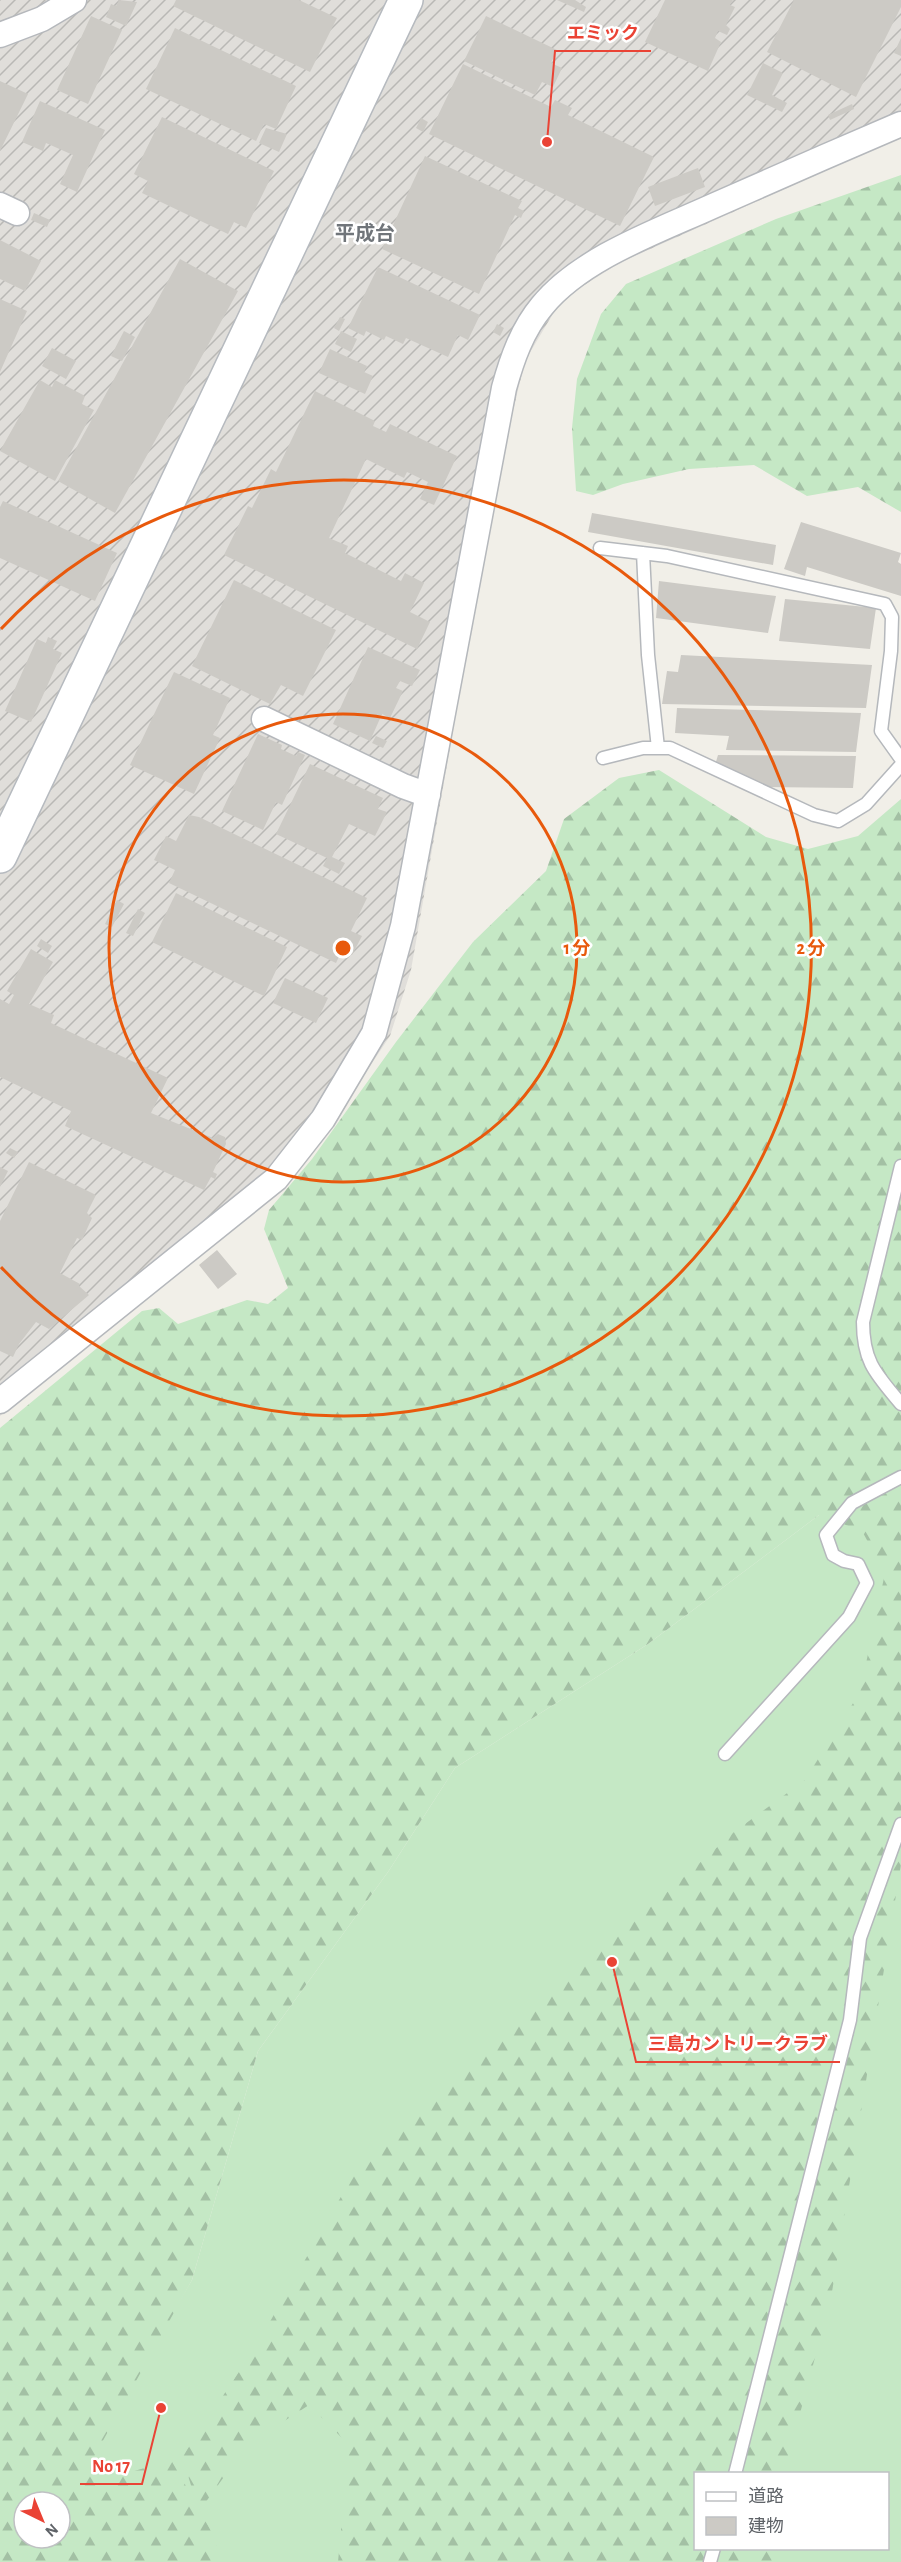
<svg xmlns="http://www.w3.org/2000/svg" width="901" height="2562" font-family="'Alegreya Sans','Noto Sans JP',sans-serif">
<defs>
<pattern id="industrial-furrows" width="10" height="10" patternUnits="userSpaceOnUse" patternTransform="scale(1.5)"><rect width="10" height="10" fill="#e0deda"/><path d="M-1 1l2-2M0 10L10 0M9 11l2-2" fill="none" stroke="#b9b8b5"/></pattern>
<pattern id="forest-firs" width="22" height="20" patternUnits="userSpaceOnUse" patternTransform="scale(1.5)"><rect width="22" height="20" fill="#c5e8c5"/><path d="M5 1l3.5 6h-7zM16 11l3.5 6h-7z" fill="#a3c0a4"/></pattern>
</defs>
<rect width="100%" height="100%" fill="#f1efe8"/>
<path fill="url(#industrial-furrows)" d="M0,0h901v137l-280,125 -48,30 -19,20 -29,49 -27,112 -87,497 -21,66 -52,78 -119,122 -219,180z"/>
<path fill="#c5e8c5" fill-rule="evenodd" d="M901,1410v1152h-901v-11l24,-13h36v-36l132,-222 66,-229 130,-179 67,-104 193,-124 171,-129zM696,2474h192v74h-192z"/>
<path fill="url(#forest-firs)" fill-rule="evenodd" d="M901,175v337l-43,-25 -51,9 -53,-31 -65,4 -66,15 -30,11 -17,-4 -4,-63 5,-49 24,-65 25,-30 150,-65z
M659,770l107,67 42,12 50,-13 43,-37v1065l-70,434 -47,175 -88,1v74l80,1v13h-438l11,-117 -40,-40 -62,40 -47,65 17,32 -1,20h-216v-1134l142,-117 17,-3 19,16 69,-24 21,4 20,-16 -24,-59 5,-19 43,-51 84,-117 77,-100 73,-71 18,-52 55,-41zM819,1515l43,16 23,42 -25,119 -55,88 -71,52 -379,340 -100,176 -73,109 16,50 -27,-47 -50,15 -31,-11 102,-184 66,-229 130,-179 67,-104 193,-124zM24,2502h36v36h-36z"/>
<path fill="#cccac5" d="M119,0l18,2 -11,24 -20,-9 5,-13 5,2z
M176,0h123l38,18 -27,54 -137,-66z
M557,0h18l11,7 -2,5z
M665,0h68l-3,5 5,2 -9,18 4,4 -3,6 -9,-4 -3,7 6,4 -13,29 -63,-29z
M794,0h107v7l-45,90 -89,-45z
M91,16l31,14 -34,74 -31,-14z
M486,16l71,34 -6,13 11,5 -9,19 -11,-5 -7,13 -71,-34z
M175,28l121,58 -20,43 -12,-5 -8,17 -110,-52z
M901,38v18l-7,-3z
M763,63l20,10 -11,22 15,8 -5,9 -35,-17z
M463,64l88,43 4,-7 17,8 -4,7 86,42 -34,69 -191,-92z
M0,81l28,13 -28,57z
M40,101l65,29 -28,62 -17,-8 13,-29 -27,-12 -3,8 -21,-9z
M852,104l2,5 -24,11 -2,-5z
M162,117l112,54 -28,57 -12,-6 -6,12 -86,-41 6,-12 -14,-7z
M421,118l7,4 -5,10 -7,-4z
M266,128l21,6 -8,18 -20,-9z
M425,156l97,45 -4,7 6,3 -3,7 -6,-3 -36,79 -97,-45z
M698,168l7,19 -50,19 -7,-19z
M34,213l16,7 -3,7 -16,-7z
M0,240l41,21 -16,30 -25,-12z
M180,259l58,32 -123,222 -57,-32z
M378,267l102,48 -12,25 -10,-5 -10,22 -42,-19 -3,6 -17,-8 -2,4 -18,-9 -2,5 -16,-8z
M0,299l27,12 -27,61z
M340,317l5,2 -6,12 -5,-3z
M497,324l7,4 -4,8 -7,-4z
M124,331l11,6 -13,24 -11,-5z
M341,331l16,8 -6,13 -16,-8z
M52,348l24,13 -10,18 -24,-13z
M330,349l37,17 -3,6 9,4 -8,18 -46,-21z
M40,380l12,7 3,-7 30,16 -3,8 12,6 -39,71 -55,-30z
M315,391l60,30 -2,5 13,6 4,-8 67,32 -23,49 -14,-6 8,-17 -21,-10 -3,6 -38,-19 -37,79 19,8 -3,7 56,28 4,-8 19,10 -14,29 20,10 -13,27 -193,-94 24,-49 4,2 19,-39 5,3z
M3,501l114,52 -22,48 -95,-43v-51z
M592,513l184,32 -3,20 -185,-33z
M801,522l100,31 -3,9 3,2v32l-94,-29 -2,9 -21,-7z
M234,580l102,50 -33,66 -22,-11 -11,19 -78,-38z
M659,581l117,15 -8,37 -112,-15z
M785,599l91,9 -6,41 -91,-8z
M48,637l9,4 -4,8 9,4 -31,69 -26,-11 32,-72 9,4z
M368,647l52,23 -8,16 -12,-5 -4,7 7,3 -13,27 -8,-4 -12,27 -37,-17z
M681,655l191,10 -6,43 -204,-4 5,-33 11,1z
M174,672l56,26 -17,37 7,3 -26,56 -64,-29z
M677,708l184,5 -5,39 -130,-2 3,-14 -54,-3z
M258,734l24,11 -1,4 15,7 2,-4 7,3 -23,50 -6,-3 -13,28 -41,-19z
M376,736l11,5 -4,7 -11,-5z
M718,755l138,1 -3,32 -90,-1 -48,-22z
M310,764l73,34 -5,11 9,3 -12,24 -26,-12 -17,33 13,6 -6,11 -16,-8 4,-8 -51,-24z
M189,815l10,2 168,81 -16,33 11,5 -10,19 -10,-5 -6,13 -167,-80 6,-13 -21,-10 12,-24 10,5z
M176,893l111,54 -23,49 -112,-54z
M117,900l7,4 -12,23 -7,-3z
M138,909l7,4 -12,23 -7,-3z
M41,939l11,7 -4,7 -11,-7z
M31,949l22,13 -24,42 25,11 -3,8 117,55 -17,35 62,25 5,-4 7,3 1,7 -13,28 4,2 -2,5 -4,-2 -7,13 -139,-64 6,-15 -71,-34v-78l9,5 5,-9 -7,-4z
M285,978l43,20 -12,25 -43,-20z
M10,1148l8,4 -4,6 -8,-5z
M29,1162l67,33 -9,18 5,5 -10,22 -5,-2 -17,35 20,11 -1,2 10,9 -40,34 -13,-7 -17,22 -6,13 -13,-6v-130z
M0,1167l8,4 -8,16z
M217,1250l20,24 -19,15 -19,-24z"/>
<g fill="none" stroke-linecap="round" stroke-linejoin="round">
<g stroke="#b5b8bc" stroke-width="15">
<path id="lane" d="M600,548l67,8 218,48 7,13 -1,34 -10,80 20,28
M643,553l5,102 10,93
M603,758l40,-10h27l144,67 24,6 28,-17 35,-39
M901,1166l-38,156c0,40 13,52 38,82
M725,1754l124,-137 18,-34 -9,-19 -14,-3 -11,-6 -7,-20 26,-32 49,-26
M735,2474l115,-454 10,-82 41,-114
M710,2562l4,-14"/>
</g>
<g stroke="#b5b8bc" stroke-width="27">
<path id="street" d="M0,35l42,-16 32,-19
M0,205l17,8
M264,719l139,67 25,9
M0,1401l276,-222 47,-60 51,-86 29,-107 101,-538c8,-29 18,-58 38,-82 39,-48 116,-75 171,-100 63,-28 125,-55 188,-82"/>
</g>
<g stroke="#b6babf" stroke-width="36">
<path id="secondary" d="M0,856l406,-856"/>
</g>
<use href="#lane" stroke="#fff" stroke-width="12"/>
<use href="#street" stroke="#fff" stroke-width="24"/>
<use href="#secondary" stroke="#fff" stroke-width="33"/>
</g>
<g fill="none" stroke="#e8590c" stroke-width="3">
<circle cx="343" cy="948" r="234"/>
<path d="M1 629A468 468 0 1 1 1 1267"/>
</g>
<g text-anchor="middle" stroke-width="5" stroke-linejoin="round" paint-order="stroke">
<g font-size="20" font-weight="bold" fill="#70757a" stroke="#fff">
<text x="365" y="240">平成台</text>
</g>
</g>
<circle cx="343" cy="948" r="9" fill="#e8590c" stroke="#fff" stroke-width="3"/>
<g font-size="18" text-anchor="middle" font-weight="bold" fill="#e8590c" stroke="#fff" stroke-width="5" stroke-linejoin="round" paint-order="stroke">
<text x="577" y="954">1 分</text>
<text x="811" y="954">2 分</text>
</g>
<path fill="none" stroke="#ea4335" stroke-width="2" d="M547 142L555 51H651M612 1962L636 2062H840M161 2408L142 2484H80"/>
<g fill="#ea4335" stroke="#fff" stroke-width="2">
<circle cx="547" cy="142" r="6"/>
<circle cx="612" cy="1962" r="6"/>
<circle cx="161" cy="2408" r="6"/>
</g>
<g font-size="18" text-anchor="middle" font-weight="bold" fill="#ea4335" stroke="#fff" stroke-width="5" stroke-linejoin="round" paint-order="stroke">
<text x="603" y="39">エミック</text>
<text x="738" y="2050">三島カントリークラブ</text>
<text x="111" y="2472">No 17</text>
</g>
<rect x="694" y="2472" width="195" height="78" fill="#ffffff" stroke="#bfc1c3" stroke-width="1.5"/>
<rect x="706" y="2492" width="30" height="9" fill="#ffffff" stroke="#bfc1c3" stroke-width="1.5"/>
<text x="748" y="2502" font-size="18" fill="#5f6368">道路</text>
<rect x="706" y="2517" width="30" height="18" fill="#cccac5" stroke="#bfc1c3" stroke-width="1.5"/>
<text x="748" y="2532" font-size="18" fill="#5f6368">建物</text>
<g transform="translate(42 2520) rotate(137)"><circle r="28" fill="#ffffff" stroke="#bfc1c3" stroke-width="1.5"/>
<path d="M0-4.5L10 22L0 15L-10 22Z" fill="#ea4335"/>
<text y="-9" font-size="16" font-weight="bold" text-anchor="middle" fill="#5f6368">N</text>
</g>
</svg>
